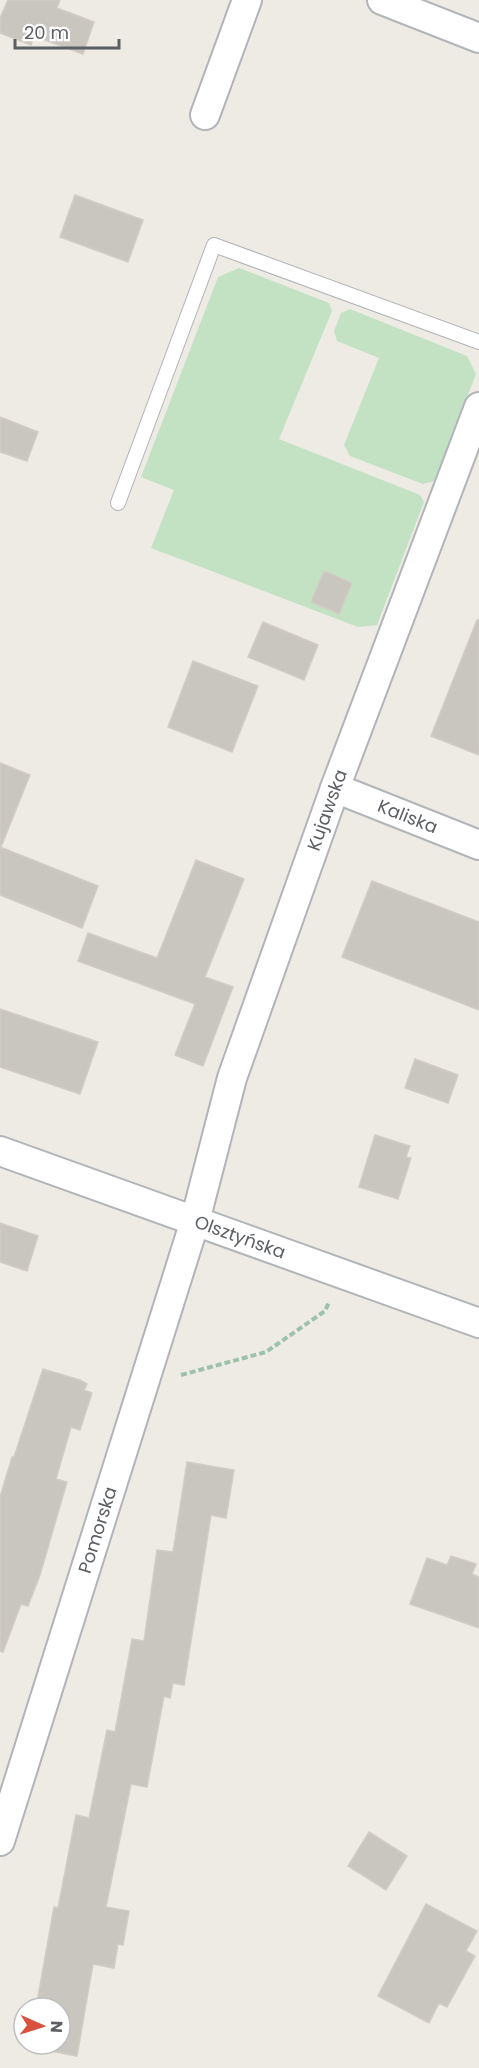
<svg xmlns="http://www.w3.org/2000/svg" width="479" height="2068" font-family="Poppins,sans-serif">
<rect width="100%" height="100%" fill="#edebe4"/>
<path fill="#c3e2c4" d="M239,268l90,35 3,8 -53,128 141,56 4,7 -47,123 -19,2 -207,-79 23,-58 -33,-13 77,-200z
M350,309l117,47 9,18 -42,107 -11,3 -73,-28 -6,-11 35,-87 -42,-17 -3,-10 7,-18z"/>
<path fill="#c9c6c0" stroke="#d1cdc3" stroke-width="1.5" d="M8,0h52l-3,8 37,14 -11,32 -49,-18 -3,9 -31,-12v-15z
M75,195l68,25 -15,42 -68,-25z
M0,417l38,15 -11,29 -27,-9z
M324,571l28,12 -13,31 -28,-12z
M477,620h2v135l-48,-19z
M263,622l55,23 -14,35 -56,-23z
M193,661l65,25 -26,66 -64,-25z
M0,763l30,12 -29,72h-1z
M0,847l98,39 -16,42 -82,-33z
M196,860l48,19 -39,98 28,10 -30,79 -28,-11 20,-51 -117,-43 10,-28 69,25z
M372,881l107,41v88l-137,-53z
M0,1009l98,33 -18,52 -80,-27z
M415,1059l43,16 -10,28 -43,-15z
M375,1135l35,11 -4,11 5,1 -13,41 -39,-12z
M0,1223l38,13 -11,35 -27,-9z
M43,1369l37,11 7,4 -3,6 8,3 -12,37 -9,-3 -15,52 11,3 -27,93 -12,31 -7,-2 -18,48 -3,-1v-154l12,-40h2z
M187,1462l47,8 -8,48 -15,-3 -27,170 -11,-2 -3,15 -6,-2 -17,91 -16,-3 -25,123 23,4 -6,34 -5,-1 -4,24 -21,-4 -16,92 -48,-9v-3h31v-36h-24l18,-101 4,1 18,-93 13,3 18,-88 8,2 17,-93 12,2 13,-91 16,2z
M451,1556l25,8 -4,10 7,3v51l-69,-24 17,-46 20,7z
M369,1832l38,24 -21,34 -38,-24z
M426,1904l51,27 -11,20 9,5 -28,51 -8,-4 -10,20 -51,-27z"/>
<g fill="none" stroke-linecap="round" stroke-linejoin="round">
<g stroke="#b1b4b8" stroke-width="16">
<path id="service" d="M118,503l96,-258 265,97"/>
</g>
<g stroke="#b1b4b8" stroke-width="32">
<g id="minor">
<path d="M382,0l97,38"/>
<path d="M205,115l42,-115"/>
<path id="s1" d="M335,788l144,57"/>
<path id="s2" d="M0,1151l479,172"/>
<path id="s3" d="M0,1841l195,-620 37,-143 103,-290 144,-381"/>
</g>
</g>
<path stroke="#9cc3a9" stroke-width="4" stroke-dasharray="6 3" stroke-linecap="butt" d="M181,1375l85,-23 59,-41 4,-9"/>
<use href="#service" stroke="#fff" stroke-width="14"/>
<use href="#minor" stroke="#fff" stroke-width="28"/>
</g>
<g text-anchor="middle" stroke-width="4.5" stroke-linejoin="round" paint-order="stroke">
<g font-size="18" fill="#5c5f63" stroke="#fff">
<text dy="6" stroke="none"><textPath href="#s3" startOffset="1082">Kujawska</textPath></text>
<text dy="6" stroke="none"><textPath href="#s1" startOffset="78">Kaliska</textPath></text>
<text dy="6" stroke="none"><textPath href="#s2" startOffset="255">Olsztyńska</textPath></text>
<text dy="6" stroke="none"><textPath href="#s3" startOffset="326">Pomorska</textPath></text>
</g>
</g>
<g transform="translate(42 2026) rotate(93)"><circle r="28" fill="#ffffff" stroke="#bebfc1" stroke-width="1.5"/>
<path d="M0-4.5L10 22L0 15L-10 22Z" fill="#d8513f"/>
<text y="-9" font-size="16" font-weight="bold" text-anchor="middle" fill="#5c5f63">N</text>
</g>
<path d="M15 39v9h104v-9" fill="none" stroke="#5c5f63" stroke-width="3"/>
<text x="24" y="39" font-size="18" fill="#5c5f63" stroke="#ffffff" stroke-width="4.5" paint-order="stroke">20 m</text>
</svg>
